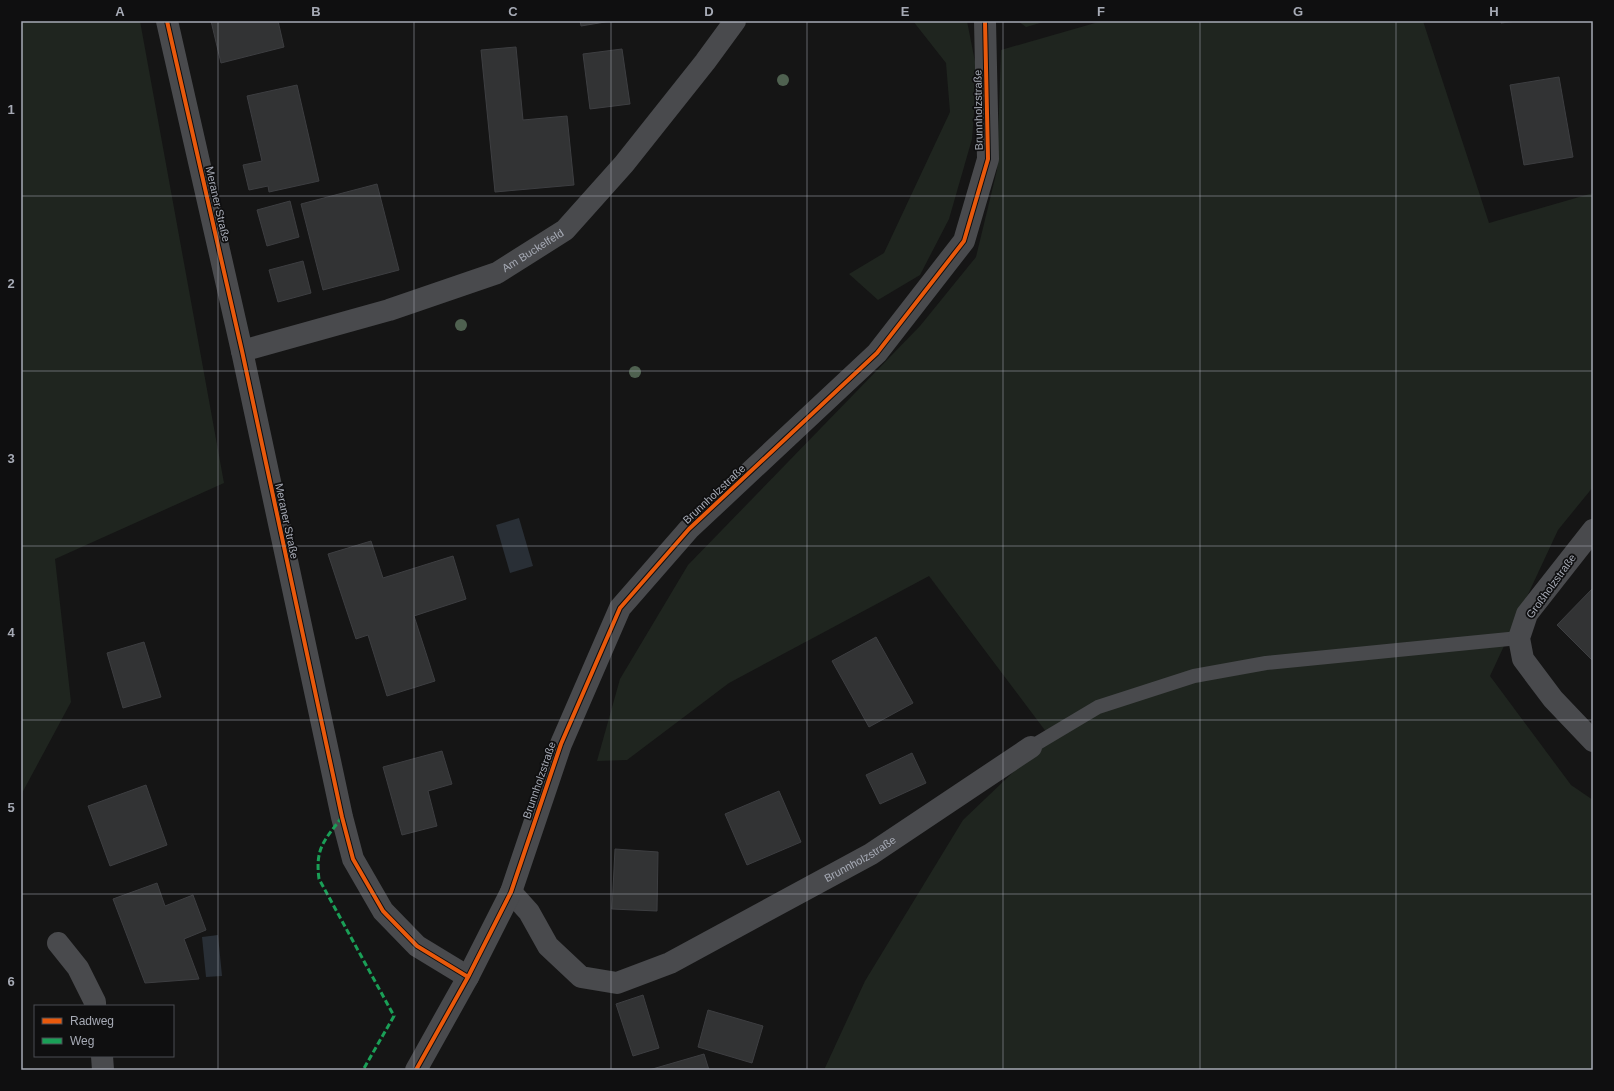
<svg xmlns="http://www.w3.org/2000/svg" width="1614" height="1091" font-family="Arial,sans-serif">
<rect width="100%" height="100%" fill="#151515"/>
<path fill="#1f251f" d="M21,21h119l84,462 -169,76 16,143 -50,93z
M913,21h54l10,51 -5,67 -23,80 -29,56 -42,25 -29,-26 35,-21 66,-141 -4,-49z
M1018,21h29l-21,6z
M1102,21h321l66,202 104,-30v294l-35,43 -68,146 81,109 22,15v270h-769l41,-89 98,-161 87,-83 -121,-161 -200,107 -102,77 -30,1 23,-82 68,-114 232,-239 56,-69 21,-87 4,-120z"/>
<path fill="#292f36" d="M519,518l14,48 -23,7 -14,-48z
M218,935l4,41 -16,1 -4,-40z"/>
<path fill="#323334" stroke="#3d3e41" d="M211,21h67l6,26 -63,16z
M580,21h31l-30,5z
M1501,21h16l-16,2z
M516,47l7,73 44,-4 7,69 -79,7 -14,-142z
M622,49l8,55 -40,5 -7,-55z
M1559,77l14,80 -49,8 -14,-80z
M297,85l22,96 -50,11 -1,-6 -19,4 -6,-25 19,-4 -15,-65z
M377,184l22,86 -76,20 -22,-86z
M290,201l9,36 -32,9 -10,-36z
M303,261l8,32 -33,9 -9,-32z
M371,541l12,37 70,-22 13,43 -52,17 21,65 -48,15 -19,-61 -12,4 -28,-85z
M1593,588v73l-36,-36z
M876,637l37,66 -44,24 -37,-66z
M144,642l17,55 -38,11 -16,-55z
M442,751l10,33 -24,7 9,35 -35,9 -19,-68z
M912,753l14,30 -46,21 -14,-29z
M146,785l21,60 -57,21 -22,-60z
M779,791l22,51 -54,23 -22,-51z
M615,849l43,3 -1,59 -45,-2z
M157,883l8,23 28,-11 13,35 -22,9 15,40 -54,4 -32,-84z
M643,995l16,53 -26,8 -17,-52z
M708,1010l55,16 -11,37 -54,-16z
M704,1054l5,16h-60z"/>
<g fill="none" stroke-linecap="round" stroke-linejoin="round">
<path stroke="#494a4d" stroke-width="14" d="M1031,747l67,-40 96,-31 72,-13 253,-25"/>
<g stroke="#494a4d" stroke-width="22">
<path d="M167,21l75,330 100,466 11,42 30,52 34,35 51,31"/>
<path id="s1" d="M242,351l147,-41 108,-37 68,-43 59,-66 81,-102 30,-41"/>
<path d="M1593,530l-66,84 -8,24 4,21 30,40 40,42"/>
<path id="s2" d="M511,892l18,20 19,34 33,31 36,6 53,-20 201,-109 160,-107"/>
<path d="M58,943l20,25 17,34v4"/>
<path d="M102,1056l1,14"/>
<path d="M416,1070l52,-93 43,-85 50,-148 59,-136 69,-79 188,-176 87,-112 24,-82 -3,-138"/>
</g>
<path stroke="#1a9f57" stroke-width="3" stroke-dasharray="6 3" stroke-linecap="butt" d="M342,817c-18,24 -27,31 -23,62l75,137 -31,54"/>
<g stroke="#0f0f10" stroke-width="6">
<path id="cycleway" d="M167,21l75,330 100,466 11,42 30,52 34,35 51,31
M416,1070l52,-93 43,-85 50,-148 59,-136 69,-79 188,-176 87,-112 24,-82 -3,-138"/>
</g>
<use href="#cycleway" stroke="#e8590c" stroke-width="4"/>
</g>
<g fill="#4f6150">
<circle cx="783" cy="80" r="6"/>
<circle cx="461" cy="325" r="6"/>
<circle cx="635" cy="372" r="6"/>
</g>
<path fill="none" stroke="#a6aab5" stroke-width="1" stroke-opacity="0.55" d="M218,21v1049M414,21v1049M611,21v1049M807,21v1049M1003,21v1049M1200,21v1049M1396,21v1049M21,196h1572M21,371h1572M21,546h1572M21,720h1572M21,894h1572"/>
<g text-anchor="middle" stroke-width="3.5" stroke-linejoin="round" paint-order="stroke">
<g font-size="11" fill="#a6aab5" stroke="#0f0f10">
<text transform="translate(978 110) rotate(-91)" y="4">Brunnholzstraße</text>
<text transform="translate(218 204) rotate(77)" y="4">Meraner Straße</text>
<text dy="4" stroke="none"><textPath href="#s1" startOffset="309">Am Buckelfeld</textPath></text>
<text transform="translate(714 494) rotate(-43)" y="4">Brunnholzstraße</text>
<text transform="translate(287 521) rotate(78)" y="4">Meraner Straße</text>
<text transform="translate(1551 586) rotate(-54)" y="4">Großholzstraße</text>
<text transform="translate(539 780) rotate(-71)" y="4">Brunnholzstraße</text>
<text dy="4" stroke="none"><textPath href="#s2" startOffset="421">Brunnholzstraße</textPath></text>
</g>
</g>
<rect width="1614" height="1091" fill="none" stroke="#0f0f10" stroke-width="44"/>
<rect x="34" y="1005" width="140" height="52" fill="#0f0f10" stroke="#4b4d52"/>
<rect x="42" y="1018" width="20" height="6" fill="#e8590c" stroke="#4b4d52"/>
<text x="70" y="1025" font-size="12" fill="#a6aab5">Radweg</text>
<rect x="42" y="1038" width="20" height="6" fill="#1a9f57" stroke="#4b4d52"/>
<text x="70" y="1045" font-size="12" fill="#a6aab5">Weg</text>
<rect x="22" y="22" width="1570" height="1047" fill="none" stroke="#a6aab5" stroke-width="1.5"/>
<g font-size="13" text-anchor="middle" font-weight="bold" fill="#a6aab5">
<text x="120" y="16">A</text>
<text x="316" y="16">B</text>
<text x="513" y="16">C</text>
<text x="709" y="16">D</text>
<text x="905" y="16">E</text>
<text x="1101" y="16">F</text>
<text x="1298" y="16">G</text>
<text x="1494" y="16">H</text>
<text x="11" y="114">1</text>
<text x="11" y="288">2</text>
<text x="11" y="463">3</text>
<text x="11" y="637">4</text>
<text x="11" y="812">5</text>
<text x="11" y="986">6</text>
</g>
</svg>
